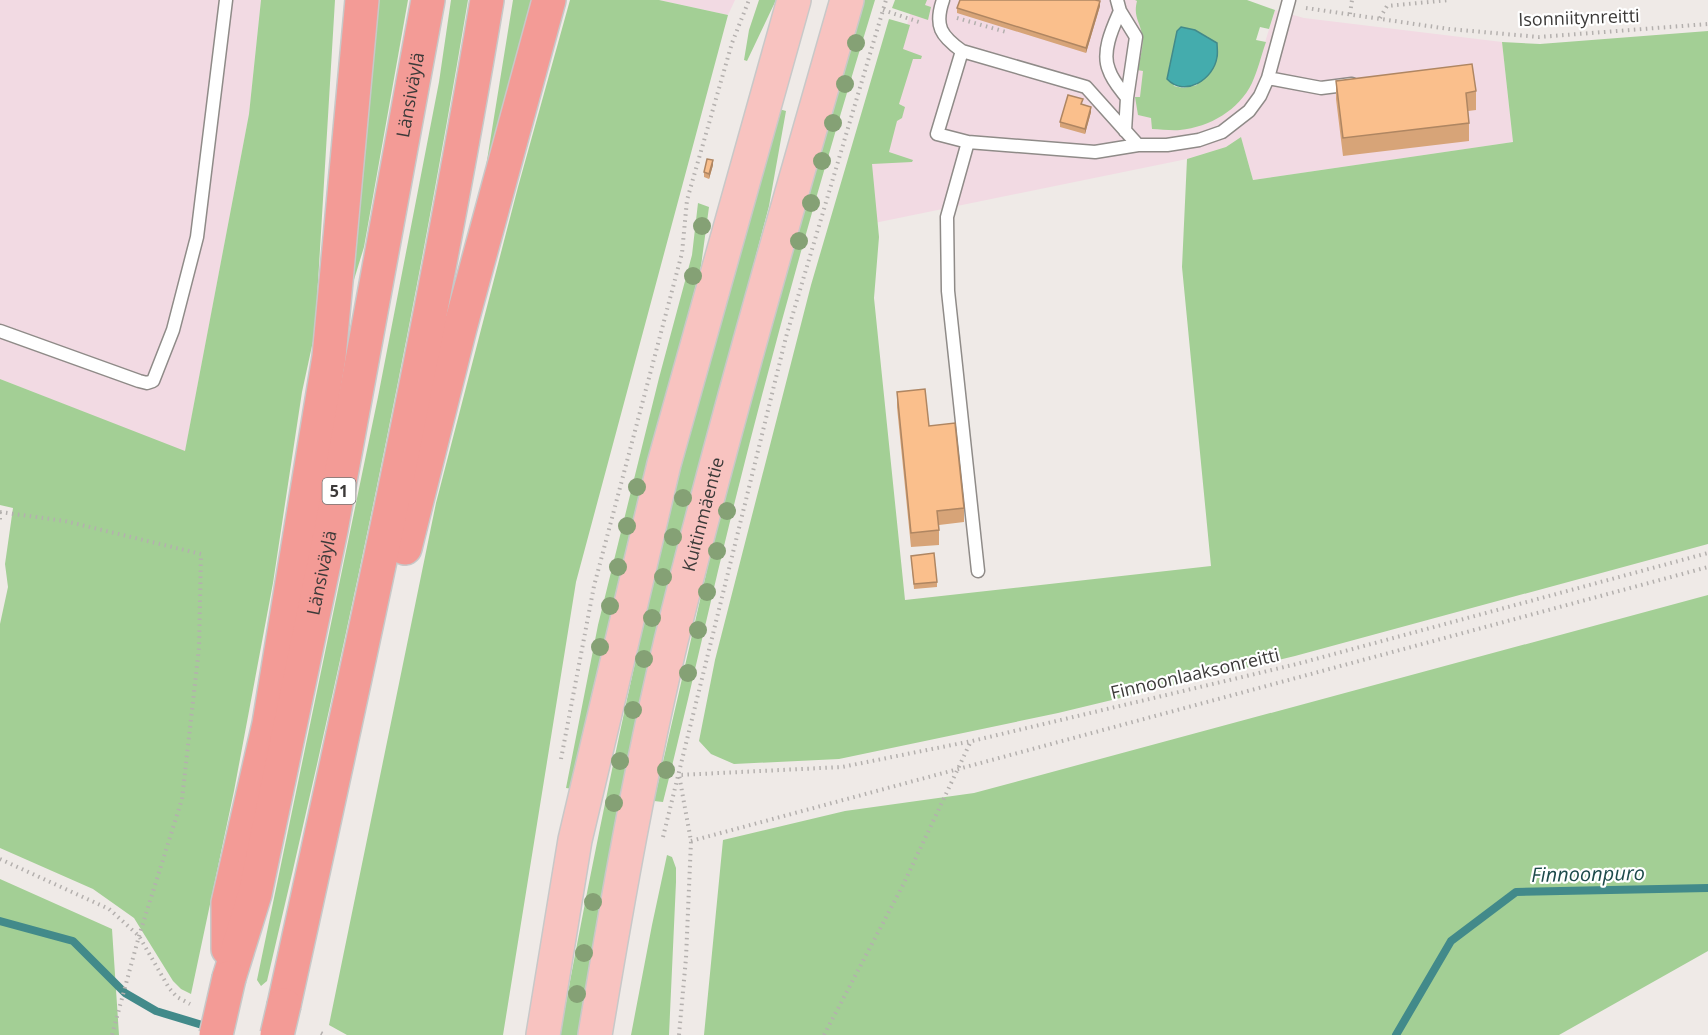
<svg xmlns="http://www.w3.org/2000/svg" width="1708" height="1035" font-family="'Open Sans',sans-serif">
<rect width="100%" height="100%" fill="#efeae7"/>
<path fill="#f2dae3" d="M0,0h261l-12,114 -64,338 -185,-73z
M659,0h76l-7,15z
M914,0h245l-6,129h10l90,-48 22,-71 29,8 198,24 11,100 -260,38 -12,-43 -15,10 -39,12 -337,69z"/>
<path fill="#a3cf95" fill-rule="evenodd" d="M261,0h74l-20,332 -13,60 -29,191 -39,208 -43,203 -10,-5 -8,-8 -39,-63 -41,-29 -93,-41v-224l8,-37 -3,-23 8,-56 -13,-3v-126l185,72 64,-337z
M378,0h30l-44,247 -11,36v-28z
M451,0h17c-55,329 -124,656 -201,981l-6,5 -4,-6 121,-583 61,-315z
M513,0h25l-54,179z
M570,0h89l69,15 -152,567 -73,453h-156l-18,-10 107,-522 82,-316z
M759,0h17l-29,61 -3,-1 5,-30z
M863,0h12c-50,163 -97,328 -138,493 -26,103 -48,207 -74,309l-9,-1 66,-288 40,-149z
M895,0h32l-2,5 6,2 -3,13 -36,-12z
M1135,0h112l28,10 -6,19 -9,-2 -4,13 10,2c-5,14 -8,28 -14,41 -13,27 -42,44 -72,47 -9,1 -19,-1 -28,-1l-1,-11 -13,-3 -3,-18h5l3,-26 -6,-1c3,-11 7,-24 5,-35 -2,-14 -9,-18 -5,-34zM1181,27l27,10 -11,48 -14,3 -9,-2 -5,-19z
M889,19l21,6 -7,24 19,7 -1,3h-8l-14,45 6,3 -3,11 -5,3 -8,31 24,8 -1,2 -40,2 7,73 -5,61 31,302 306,-34 -29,-299 5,-108 39,-12 15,-10 12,43 260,-38 -11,-100 38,2 168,-13v513l-413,112 -237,57 -219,46 -105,5 -23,-10 -12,-13 16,-81 96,-375z
M779,109l7,2 -17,95 -75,283 -100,457 -16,89h-18c34,-185 72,-369 117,-552 31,-126 67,-250 102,-374z
M698,203l11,4 -8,59 -56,210 -72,313 -7,-1 32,-163 61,-247 33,-123z
M1708,595v356l-149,84h-855l19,-195 122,-29 129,-18z
M667,855l5,2 4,11v14l-7,153h-38l21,-110z
M0,879l112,50 7,106h-119z"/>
<path fill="#44acad" stroke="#428a8a" stroke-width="1.5" d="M1181,27l14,3 22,13c0,4 1,10 0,14 -3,22 -32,41 -50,22l10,-48z"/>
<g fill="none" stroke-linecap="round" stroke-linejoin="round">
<path stroke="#428a8a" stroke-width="8" d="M0,921l73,20 52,52 31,18 56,17
M1396,1035l55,-94 65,-49 192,-4"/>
<g stroke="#8f8b88" stroke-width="15">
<path id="service" d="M943,0c-9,26 -2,36 19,51
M1117,0l3,11c-7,16 -19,41 -11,59 3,10 12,20 18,28
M1120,11l16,26 -9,61 -2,33
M1268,78l53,10 31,-4
M968,142l-21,75 1,74 30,280
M1138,145l-52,-58 -124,-36 -25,83 31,8 127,10 43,-7h29l32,-5 23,-8 27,-21 11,-15 8,-18 21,-78
M0,331l139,50 8,2 6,-2 20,-51 24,-93 29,-237"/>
</g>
<g stroke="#c8c8c8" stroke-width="36">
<g id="primary">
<path d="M543,1035l32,-195 89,-376 130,-464"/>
<path id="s1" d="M595,1035c22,-132 45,-264 76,-394 53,-215 115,-428 176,-641"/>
</g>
</g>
<g stroke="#c8c8c8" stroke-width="36">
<g id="motorway">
<path d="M405,548l55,-220 89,-328"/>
<path d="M228,949v-46l41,-179 60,-367 33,-357"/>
<path id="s2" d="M229,978l26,-84 76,-364 97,-530"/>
<path d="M284,1005c73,-334 147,-668 203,-1005"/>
</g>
</g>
<path stroke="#b4b0ae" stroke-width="4" stroke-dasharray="1.5 4.5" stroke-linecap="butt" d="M1306,8l143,21 90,8 169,-13
M883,10l39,13
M1350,14l2,-14
M957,18l49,14
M1380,18l7,-12 62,-6
M0,512l65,9 136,33 -2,94 -17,151 -43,137 -27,99
M0,512v8
M561,759l33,-173 88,-333 5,-53 45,-157 17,-43
M663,837l123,-500 100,-337
M691,841l1017,-274
M0,859l109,50 30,27 30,52 8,9 13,7
M321,1033l4,2
M679,1035l7,-77 5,-117 -12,-66 163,-8 130,-26 325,-77 411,-111
M824,1035l79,-150 68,-144"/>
<use href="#service" stroke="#fff" stroke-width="12"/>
<use href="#primary" stroke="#f8c3c0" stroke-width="33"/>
<use href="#motorway" stroke="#f39b96" stroke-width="33"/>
<g stroke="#c8c8c8" stroke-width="36" stroke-linecap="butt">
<path id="motorway-bridge" d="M216,1035l13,-57
M277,1035l7,-30"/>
</g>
<use href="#motorway-bridge" stroke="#f39b96" stroke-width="33"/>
</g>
<g fill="#85a175">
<circle cx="856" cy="43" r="9"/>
<circle cx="845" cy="84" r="9"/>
<circle cx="833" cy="123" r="9"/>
<circle cx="822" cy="161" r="9"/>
<circle cx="811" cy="203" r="9"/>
<circle cx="702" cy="226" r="9"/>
<circle cx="799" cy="241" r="9"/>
<circle cx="693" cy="276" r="9"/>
<circle cx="637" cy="487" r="9"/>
<circle cx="683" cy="498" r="9"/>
<circle cx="727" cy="511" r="9"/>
<circle cx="627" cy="526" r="9"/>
<circle cx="673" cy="537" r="9"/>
<circle cx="717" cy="551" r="9"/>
<circle cx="618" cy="567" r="9"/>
<circle cx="663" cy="577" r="9"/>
<circle cx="707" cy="592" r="9"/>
<circle cx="610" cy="606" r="9"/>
<circle cx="652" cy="618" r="9"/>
<circle cx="698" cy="630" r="9"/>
<circle cx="600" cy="647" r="9"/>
<circle cx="644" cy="659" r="9"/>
<circle cx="688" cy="673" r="9"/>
<circle cx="633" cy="710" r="9"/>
<circle cx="620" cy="761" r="9"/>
<circle cx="666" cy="770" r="9"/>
<circle cx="614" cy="803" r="9"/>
<circle cx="593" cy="902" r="9"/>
<circle cx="584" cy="953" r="9"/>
<circle cx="577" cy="994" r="9"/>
</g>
<path fill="#d7a478" d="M1100,6l-14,47 -129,-40v-5z
M1336,81l140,10v19l-8,1 1,12v18l-126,15 -7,-57z
M1083,105l8,7 -6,22 -25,-7v-5z
M713,165l-4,14 -5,-2v-5z
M897,392l32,34 35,82v14l-25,3v20l-28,2 -14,-140z
M911,556l26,26v5l-23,2z"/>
<path fill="#af8662" d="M1100,1v5l-14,47v-5z
M1091,107v5l-6,22v-5z
M713,160v5l-4,14v-5z"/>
<path fill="#fabf8c" stroke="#af8662" stroke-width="1.5" d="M960,0h135l5,1 -14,47 -129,-40z
M1472,64l4,27 -10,2 3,30 -126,15 -7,-57z
M1068,95l15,4 -2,5 10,3 -6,22 -25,-7z
M707,159l6,1 -4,14 -5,-2z
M925,389l4,37 26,-3 9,85 -27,3 2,19 -28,3 -14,-141z
M934,553l3,29 -23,2 -3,-28z"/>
<g text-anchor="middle" stroke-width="4.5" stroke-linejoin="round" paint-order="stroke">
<rect fill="#fff" stroke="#767574" stroke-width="1.5" x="322.5" y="478" width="33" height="26" rx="4.5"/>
<g font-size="16" font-weight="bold" fill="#3c3a39">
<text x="339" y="497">51</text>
</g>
<g font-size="18" fill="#3c3a39" stroke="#fff">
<text transform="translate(1579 18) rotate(-2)" y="6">Isonniitynreitti</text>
<text dy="6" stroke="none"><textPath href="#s2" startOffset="902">Länsiväylä</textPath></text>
<text dy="6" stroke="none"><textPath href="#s1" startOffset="532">Kuitinmäentie</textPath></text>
<text dy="6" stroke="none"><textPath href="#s2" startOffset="416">Länsiväylä</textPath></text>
<text transform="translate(1195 674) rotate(-13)" y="6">Finnoonlaaksonreitti</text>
</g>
<g font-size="20" font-style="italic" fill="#1d4b4b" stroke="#fff">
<text transform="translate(1588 874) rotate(-1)" y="7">Finnoonpuro</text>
</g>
</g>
</svg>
